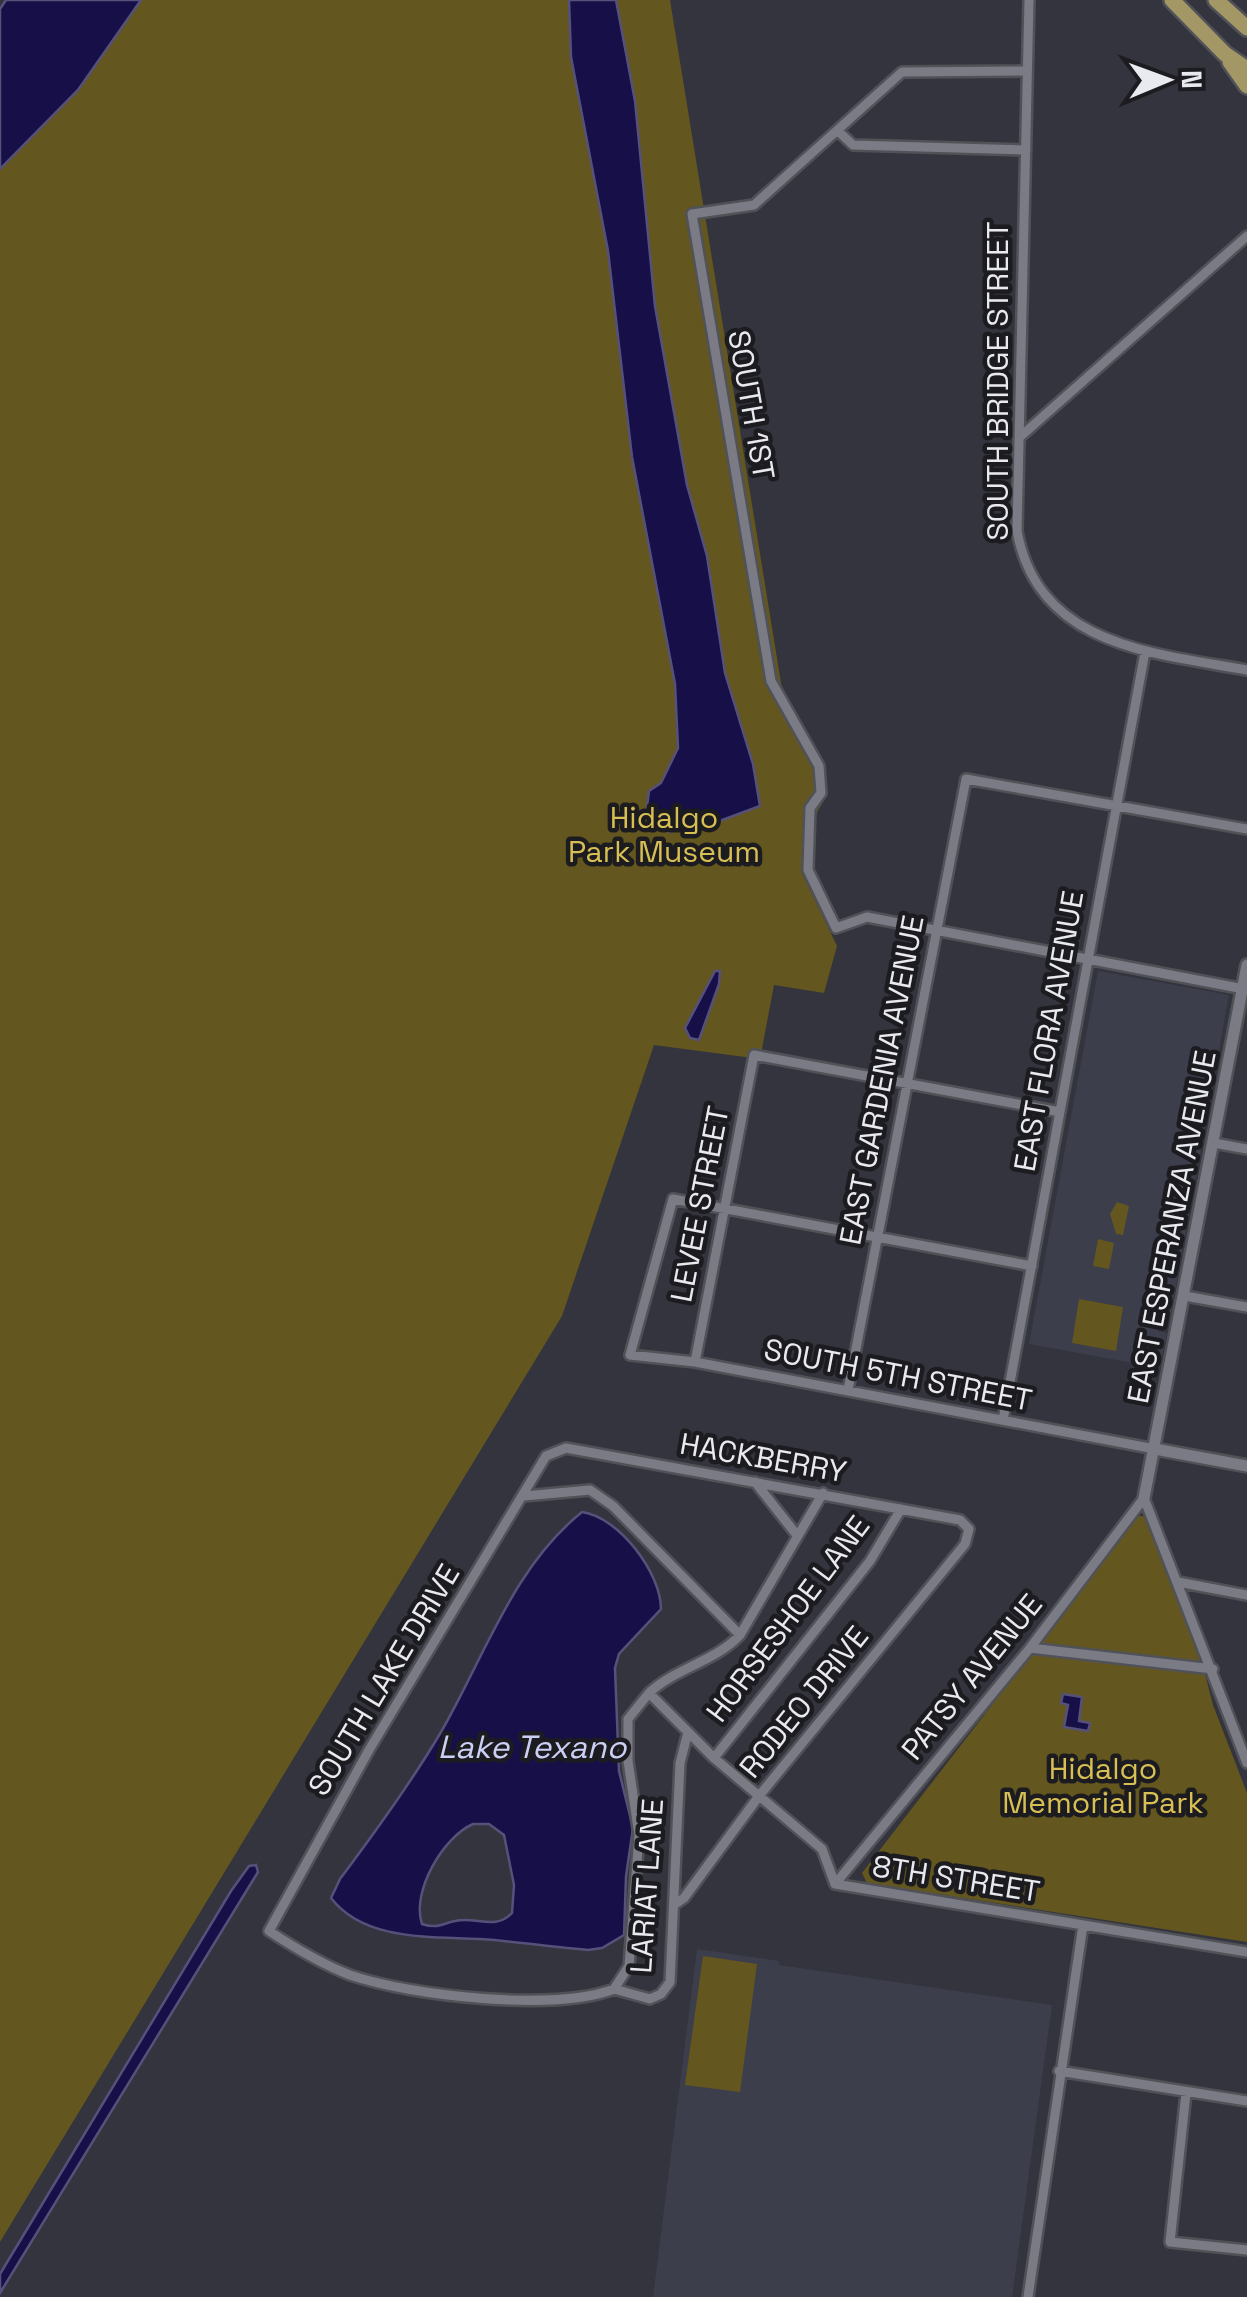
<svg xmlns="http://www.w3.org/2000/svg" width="1247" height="2297" font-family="'Space Grotesk',sans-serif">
<rect width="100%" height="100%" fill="#33343d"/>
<path fill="#3d3e4c" d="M1098,971l131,24 -59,323 -10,-1 -2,14 9,2 -7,35 -131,-24z
M697,1949l82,12v4l273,40 -40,292h-359z"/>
<path fill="#63561f" d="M141,0h529l112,689 40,74 2,37 -18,32 -5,39 36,75 -13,47 -50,-8 -14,74 -106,-14 -92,271 -562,926v-2073l78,-79z
M1117,1202l12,4 -6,29 -7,-1 -6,-20z
M1098,1239l16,4 -5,26 -16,-3z
M1079,1299l44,8 -7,44 -44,-8z
M1138,1516h9l50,127 16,62 34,88v149l-380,-59 -5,-10z
M703,1956l54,8 -17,128 -55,-7z"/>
<path fill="#170f48" stroke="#56517a" stroke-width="2.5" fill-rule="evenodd" d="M6,0h135l-63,90 -78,79v-160z
M569,0h47l19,101 20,205 32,179 20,71 18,117 28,91 7,42 -43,16 -48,10 -23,-17 3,-24 12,-8 17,-35 -3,-64 -43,-227 -24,-206 -37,-194z
M715,971h5l-1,13 -20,56 -9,-2 -5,-10z
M582,1512c37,5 79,61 79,97l-42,45 -4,14 4,103 14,57 -7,48 -2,59 -22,13 -14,2c-32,-3 -63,-7 -94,-10 -52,-5 -127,5 -163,-42l9,-19c36,-48 71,-96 101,-147 43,-74 72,-165 141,-220zM473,1824h16l15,11 10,50 -2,28c-17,18 -36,3 -57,8 -14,3 -18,8 -33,3 -11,-32 21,-87 51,-100z
M1063,1694l19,3 -3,24 11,2 -2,8 -24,-4 4,-22 -7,-2z
M256,1865l2,7 -258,421v-19l231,-383 18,-25z"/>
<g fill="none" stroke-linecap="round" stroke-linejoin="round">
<g stroke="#515258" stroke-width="14">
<path id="minor" d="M1029,0l-12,531c21,115 135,122 230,139
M1027,71l-125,1 -148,133 -62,9 79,467 48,85 2,27 -11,15 -2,62 28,58 31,-11 377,72
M838,131l15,14 173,5
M1021,436l226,-200
M1214,1143l33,6
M1032,1266l-359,-67 -43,156 65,7 460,87
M1185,1296l62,11
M695,1362l59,-307 306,57
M848,1390l118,-611 281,50
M1003,1420l142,-768
M755,1482l41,52
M524,1496l66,-6 23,16 127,129
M1144,1498l103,265
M1178,1582l69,13
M1030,1648l183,21
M649,1693c27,-25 67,-32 91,-58l83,-142
M714,1758l156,-197 31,-52
M835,1884l195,-236 114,-150
M675,1904l9,-6 75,-102 206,-252 4,-15 -9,-9 -394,-72 -20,8 -177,294 -100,181c26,17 52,33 81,44 61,21 206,37 264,14l15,-23 10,-131 -11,-74v-42l21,-26 65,65 108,91 13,35 412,68
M614,1989l36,10 11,-5 9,-12 10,-219 8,-31
M1059,2071l188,30
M1186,2093l-16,149 77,8
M1028,2297l55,-372"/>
</g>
<g stroke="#515258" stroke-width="16">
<path id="tertiary" d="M1155,1449l92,17
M1144,1498l103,-533"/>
</g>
<g stroke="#515258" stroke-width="20">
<path id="primary" d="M1172,0l53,54 22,15
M1216,0l31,28
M1230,62l17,24"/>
</g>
<use href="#minor" stroke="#7a7b85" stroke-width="9"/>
<use href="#tertiary" stroke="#7a7b85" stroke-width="11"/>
<use href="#primary" stroke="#a39765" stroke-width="15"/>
</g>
<g text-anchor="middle" stroke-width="9" stroke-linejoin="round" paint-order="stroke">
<g font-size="30" fill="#e9eaef" stroke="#1c1c20">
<text transform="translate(998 381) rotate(-90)" y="10">SOUTH BRIDGE STREET</text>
<text transform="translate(751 405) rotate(80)" y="10">SOUTH 1ST</text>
<text transform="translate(1049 1031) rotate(-80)" y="10">EAST FLORA AVENUE</text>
<text transform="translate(882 1080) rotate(-79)" y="10">EAST GARDENIA AVENUE</text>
<text transform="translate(700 1204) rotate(-79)" y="10">LEVEE STREET</text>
<text transform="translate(1172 1227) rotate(-79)" y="10">EAST ESPERANZA AVENUE</text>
<text transform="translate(898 1375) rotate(11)" y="10">SOUTH 5TH STREET</text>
<text transform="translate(763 1458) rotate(10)" y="10">HACKBERRY</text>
<text transform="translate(788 1619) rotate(-53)" y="10">HORSESHOE LANE</text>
<text transform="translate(972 1677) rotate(-51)" y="10">PATSY AVENUE</text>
<text transform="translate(384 1680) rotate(-59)" y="10">SOUTH LAKE DRIVE</text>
<text transform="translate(804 1702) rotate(-51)" y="10">RODEO DRIVE</text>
<text transform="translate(956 1879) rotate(9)" y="10">8TH STREET</text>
<text transform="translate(647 1886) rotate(-86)" y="10">LARIAT LANE</text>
</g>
<g font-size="30" fill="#d7bf54" stroke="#1c1c20">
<text x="664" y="828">Hidalgo<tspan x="664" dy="34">Park Museum</tspan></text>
<text x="1103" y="1779">Hidalgo<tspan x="1103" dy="34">Memorial Park</tspan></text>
</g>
<g font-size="32" font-style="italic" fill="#cbcff4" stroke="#1c1c20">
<text x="532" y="1758">Lake Texano</text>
</g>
</g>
<g transform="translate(1167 80) rotate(89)" stroke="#1c1c20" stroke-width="8" paint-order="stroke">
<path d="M0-8L18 38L0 25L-18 38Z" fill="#e9eaef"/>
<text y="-15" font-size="28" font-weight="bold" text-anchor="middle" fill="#e9eaef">N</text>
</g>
</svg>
